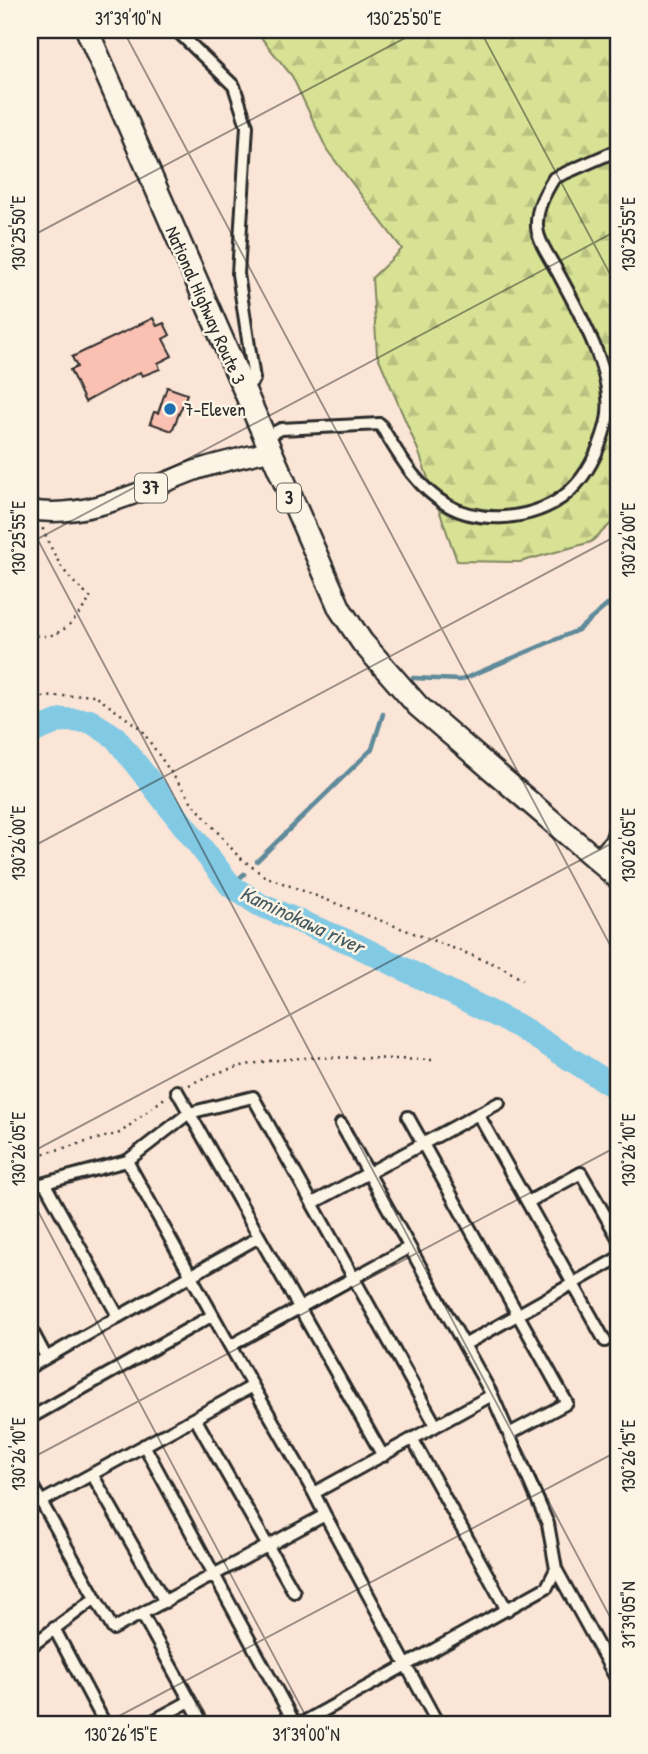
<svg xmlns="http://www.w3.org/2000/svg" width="648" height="1754" font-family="'Patrick Hand',sans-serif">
<defs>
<pattern id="forest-firs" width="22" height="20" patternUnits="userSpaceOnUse" patternTransform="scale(1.75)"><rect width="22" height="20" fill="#d7e294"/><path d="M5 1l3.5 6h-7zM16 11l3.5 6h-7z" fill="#b9c280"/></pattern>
</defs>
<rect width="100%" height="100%" fill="#fbe5d6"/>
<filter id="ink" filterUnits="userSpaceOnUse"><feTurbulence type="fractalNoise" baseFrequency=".0143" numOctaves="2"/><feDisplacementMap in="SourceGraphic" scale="14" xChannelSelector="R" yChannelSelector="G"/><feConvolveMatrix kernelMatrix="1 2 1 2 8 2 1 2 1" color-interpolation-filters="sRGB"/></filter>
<g filter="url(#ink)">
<path fill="url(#forest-firs)" stroke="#818660" stroke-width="2" d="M255,30h363v487l-27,25 -71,20 -63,-1 -39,-111 -41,-96 -5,-76 30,-29 -75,-99 -35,-74z"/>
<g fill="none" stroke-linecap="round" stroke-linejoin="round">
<path stroke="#5f8a9a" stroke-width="4.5" d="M413,678l48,2 117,-50 40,-34
M257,861l115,-112 11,-35
M231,886l13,-12"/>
<path stroke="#82c9e4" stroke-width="24" d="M30,733l32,-13 28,1 25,16 116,149 29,19 94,39 166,83 98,62"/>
</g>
<path fill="#fac1b2" stroke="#2b2b2b" stroke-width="2" d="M153,318l4,8 7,-3 6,12 -7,4 9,17 -14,7 2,6 -18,7 -2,-4 -55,30 -15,-32 7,-3 -5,-10z
M167,387l20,7 -15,37 -22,-8 4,-11 4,1z
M618,1202v20l-8,-16z"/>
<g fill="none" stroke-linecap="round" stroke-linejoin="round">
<g stroke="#2b2b2b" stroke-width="16">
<path id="street" d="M176,30l58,56 13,40 -9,148 16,105 -11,12
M264,438l17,-9 99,-5c19,31 35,62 67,81 17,10 38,13 57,12 57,-4 87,-37 102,-92 13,-45 -28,-115 -49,-154 -7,-13 -19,-29 -20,-44 -1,-19 8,-34 17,-49l64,-28
M177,1091l206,365
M478,1114l21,-11
M408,1117l159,286 -58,31
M341,1124l151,271 56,129 8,45 62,113
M127,1161l103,185 178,-98
M45,1184l73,132
M30,1187l97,-26 62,-48 64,-16 182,327
M528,1202l53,-29 37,65
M313,1203l165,-89 127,227
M30,1327l16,30
M464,1345l154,-87
M230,1346l84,147
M30,1367l229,-130
M30,1418l183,-103
M195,1418l99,174
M413,1440l94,170
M144,1445l151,279
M92,1474l73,128
M30,1482l83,147 212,-114 -11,-22 178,-98
M41,1502l212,-116
M325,1515l113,209
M142,1614l61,110
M54,1628l51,96
M30,1647l64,-48
M147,1724l43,-23
M300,1724l247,-137 9,-18"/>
</g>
<g stroke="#2b2b2b" stroke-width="21">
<path id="secondary" d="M598,859l15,-17 5,-14"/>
</g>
<g stroke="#2b2b2b" stroke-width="23">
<path id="primary" d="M30,510c57,10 115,-21 166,-40 24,-8 49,-13 73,-19"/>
</g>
<g stroke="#2b2b2b" stroke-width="26">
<path id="highway" d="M87,30l253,579 22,33 56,64 200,172"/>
</g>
<path stroke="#2b2b2b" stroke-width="2.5" stroke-dasharray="2 5" stroke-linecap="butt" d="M30,634c31,9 44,-14 61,-36 -28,-23 -35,-38 -49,-71
M30,703l10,-6 54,-2 46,33 51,73 47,55 26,20 236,90 23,14
M189,1085c73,-38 164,-26 244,-25
M30,1157l90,-24 47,-37"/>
<use href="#street" stroke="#fcf5e5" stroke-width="10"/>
<use href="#secondary" stroke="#fcf5e5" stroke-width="16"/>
<use href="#primary" stroke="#fcf5e5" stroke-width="18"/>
<use href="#highway" stroke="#fcf5e5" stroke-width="21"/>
</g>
</g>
<path fill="none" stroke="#2b2b2b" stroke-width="2" stroke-opacity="0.45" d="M123,30l495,930M480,30l138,259M30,237l390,-207M30,525l588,1107M30,543l588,-313M30,848l588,-313M30,1153l588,-313M30,1196l280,528M30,1459l588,-313M104,1724l514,-273"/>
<circle fill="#1f6fb2" stroke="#fcf5e5" stroke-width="2.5" cx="170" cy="409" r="7"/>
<g text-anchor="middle" stroke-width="5" stroke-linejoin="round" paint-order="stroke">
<g fill="#fcf5e5" stroke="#6a6863" stroke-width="2">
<rect x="135" y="473.5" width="32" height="29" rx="5"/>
<rect x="277" y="483.5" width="24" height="29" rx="5"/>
</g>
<g font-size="18" font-weight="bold" fill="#2b2b2b">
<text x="151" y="494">37</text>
<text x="289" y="504">3</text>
</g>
<g font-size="19" fill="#2b2b2b" stroke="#fcf5e5">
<text transform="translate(206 305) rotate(66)" y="7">National Highway Route 3</text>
</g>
<g font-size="19" fill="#2b2b2b" stroke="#fcf5e5" text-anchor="start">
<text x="184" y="416">7-Eleven</text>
</g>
<g font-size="21" font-style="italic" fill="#455a62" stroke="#fcf5e5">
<text transform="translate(302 920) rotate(25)" y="7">Kaminokawa river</text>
</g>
</g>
<rect width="648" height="1754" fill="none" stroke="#fcf5e5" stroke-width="77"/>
<rect x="38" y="38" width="572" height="1678" fill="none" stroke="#2b2b2b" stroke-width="2.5"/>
<g font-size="18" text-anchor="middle" fill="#2b2b2b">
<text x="128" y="25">31°39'10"N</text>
<text x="404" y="25">130°25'50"E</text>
<text transform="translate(19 233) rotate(-90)" y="6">130°25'50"E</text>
<text transform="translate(629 234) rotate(-90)" y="6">130°25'55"E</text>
<text transform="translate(19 538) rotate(-90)" y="6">130°25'55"E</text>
<text transform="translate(629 540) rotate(-90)" y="6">130°26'00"E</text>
<text transform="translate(19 843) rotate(-90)" y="6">130°26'00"E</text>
<text transform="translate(629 845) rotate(-90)" y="6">130°26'05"E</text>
<text transform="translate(19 1149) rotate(-90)" y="6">130°26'05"E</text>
<text transform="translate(629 1150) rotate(-90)" y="6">130°26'10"E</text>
<text transform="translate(19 1454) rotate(-90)" y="6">130°26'10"E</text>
<text transform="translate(629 1456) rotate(-90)" y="6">130°26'15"E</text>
<text transform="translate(629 1615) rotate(-90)" y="6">31°39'05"N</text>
<text x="121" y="1741">130°26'15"E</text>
<text x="306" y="1741">31°39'00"N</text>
</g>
</svg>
